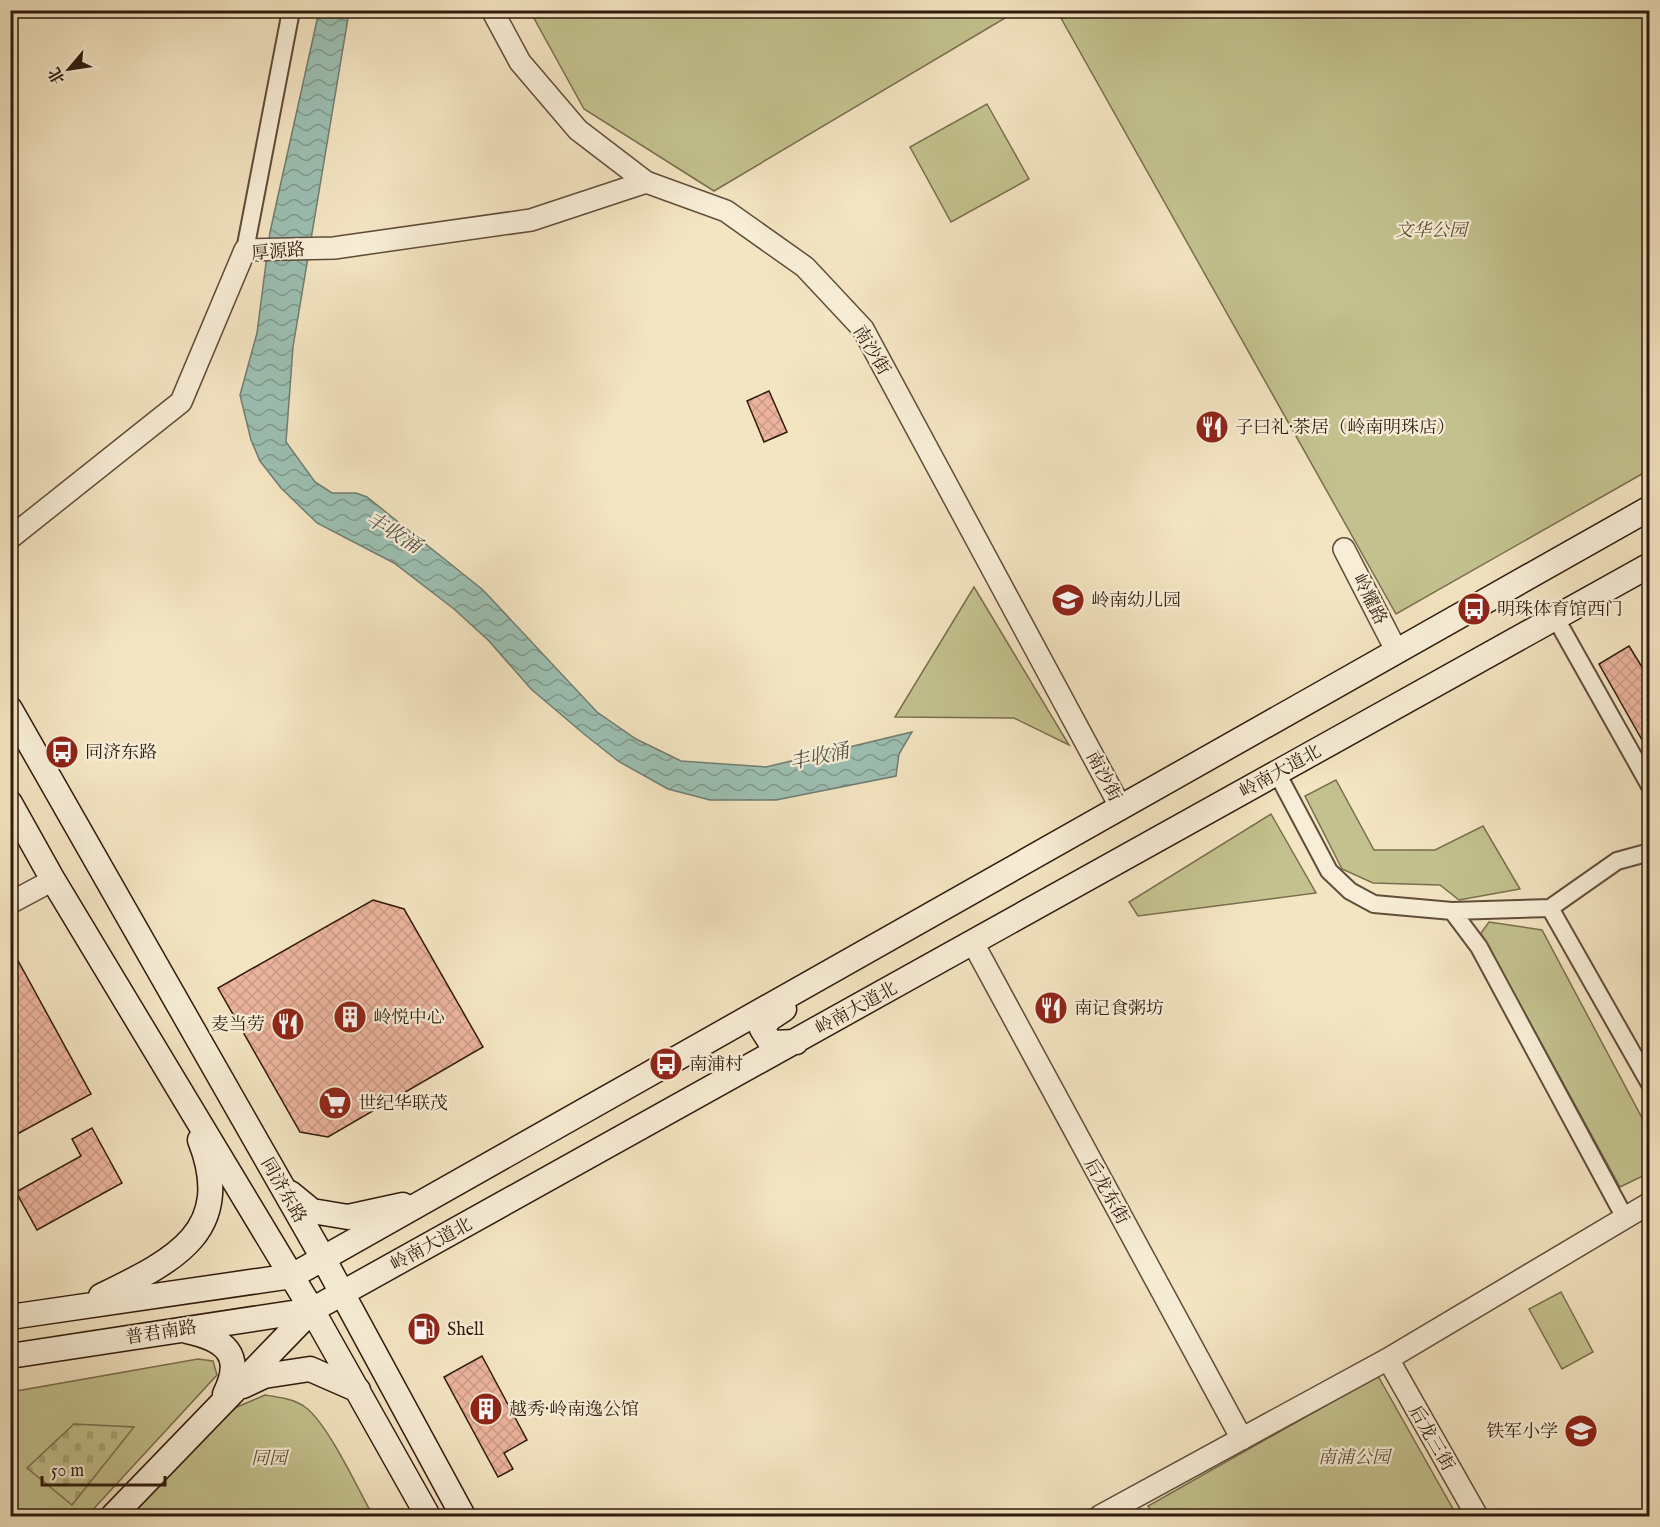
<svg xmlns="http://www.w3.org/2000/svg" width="1660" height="1527" font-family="'IM FELL English','Noto Serif SC',serif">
<defs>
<pattern id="cemetery-stones" width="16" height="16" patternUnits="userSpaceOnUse" patternTransform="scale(1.5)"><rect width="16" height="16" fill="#c3c28e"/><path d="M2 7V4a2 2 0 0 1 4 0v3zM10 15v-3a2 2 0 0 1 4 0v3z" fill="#a8a679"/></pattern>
<pattern id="water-waves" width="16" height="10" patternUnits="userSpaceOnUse" patternTransform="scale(1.5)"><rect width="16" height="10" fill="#9cbfb2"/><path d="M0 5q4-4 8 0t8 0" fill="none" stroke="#809a8f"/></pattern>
<pattern id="building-cross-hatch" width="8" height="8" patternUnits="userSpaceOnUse" patternTransform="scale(1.5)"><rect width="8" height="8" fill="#ecb49d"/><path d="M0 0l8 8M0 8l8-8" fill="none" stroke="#cb9a86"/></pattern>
</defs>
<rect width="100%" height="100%" fill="#f4e5c2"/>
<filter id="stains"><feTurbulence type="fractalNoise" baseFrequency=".00333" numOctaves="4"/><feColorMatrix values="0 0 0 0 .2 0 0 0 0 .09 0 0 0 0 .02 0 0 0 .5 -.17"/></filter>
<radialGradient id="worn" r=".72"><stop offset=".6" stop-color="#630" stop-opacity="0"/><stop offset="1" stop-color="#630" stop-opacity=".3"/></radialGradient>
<path fill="#c3c28e" stroke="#796e4e" stroke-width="1.5" d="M530,11h487l-303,180 -130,-82z
M1057,11h592v459l-253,144z
M987,104l42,75 -78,43 -41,-75z
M974,587l95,158 -55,-27 -119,-1z
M1336,780l38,70h61l48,-24 37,63 -61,11 -19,-15 -67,-2 -31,-14 -37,-73z
M1271,814l45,79 -178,23 -9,-14z
M1489,922l53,8 107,201v42l-29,14 -139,-254z
M1561,1292l32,60 -31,17 -33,-60z
M198,1359l15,2 4,14 -130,141h-76v-124z
M1378,1376l79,140h-303l-6,-10z
M265,1395c13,2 29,4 40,12 22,15 54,84 68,109h-242l80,-92 26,-17z"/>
<path fill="url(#cemetery-stones)" stroke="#796e4e" stroke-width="1.5" d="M74,1424l60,3 -62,78 -45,-37z"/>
<path fill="url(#water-waves)" stroke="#707d70" stroke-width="1.5" d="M319,11l30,1 -56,335 -7,95 29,40 17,11h24l11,4 116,93 114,122 39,27 45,22 85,6 146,-35 -13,22 -3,22 -120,24h-66l-42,-11 -50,-28 -34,-27 -53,-45 -42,-48 -35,-32 -60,-46 -77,-40 -36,-35 -21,-27 -9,-21 -11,-45 17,-62 13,-101z"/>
<path fill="url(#building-cross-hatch)" stroke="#2f1a0d" stroke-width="1.5" d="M769,391l18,41 -23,10 -17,-41z
M1629,646l21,34v74l-51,-90z
M373,900l31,9 79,138 -155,90 -28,-5 -82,-144z
M10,946l81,148 -81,44z
M92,1128l30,55 -85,47 -21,-38 65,-36 -9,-17z
M482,1356l45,84 -23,13 9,16 -15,8 -54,-100z"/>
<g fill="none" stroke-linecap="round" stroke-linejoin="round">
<g stroke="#604d3a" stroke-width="20">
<path id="minor" d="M245,250l45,-234
M1555,617l95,169
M1277,773l52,98 21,20 24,13 78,7 98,-3 67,-47 33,-9
M1550,908l100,176
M1452,911l27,36 146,271"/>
</g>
<g stroke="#604d3a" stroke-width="24">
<path id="tertiary" d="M492,10l28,52 58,68 68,52 80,29 79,56 58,62 258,479
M10,538l171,-136 64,-152 89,-2 197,-28 115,-38
M1344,549l52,101
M10,903l43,-23
M973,943l269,496
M1388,1359l89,157
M1100,1516l288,-157 262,-156"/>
</g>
<g stroke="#2f1a0d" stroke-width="27">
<path id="secondary" d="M10,709l313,549 140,258
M10,803l43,77 259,430 116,206
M784,1009l-15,10 -7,10 9,14 25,-1
M290,1193l22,18 36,6 55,-12
M101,1296c72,-35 135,-64 99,-156
M10,1317l282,-41 1358,-768
M187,1331c37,8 58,23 38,63
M10,1356l302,-46
M243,1386l21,-10 46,-7 48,21
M113,1516l199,-206 1338,-745"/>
</g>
<use href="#minor" stroke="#f8eed7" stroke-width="16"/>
<use href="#tertiary" stroke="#f8eed7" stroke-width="21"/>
<use href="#secondary" stroke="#f8eed7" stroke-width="24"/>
</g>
<defs>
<g id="restaurant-disc" transform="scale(1.725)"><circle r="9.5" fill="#8f2418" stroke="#f8eed7"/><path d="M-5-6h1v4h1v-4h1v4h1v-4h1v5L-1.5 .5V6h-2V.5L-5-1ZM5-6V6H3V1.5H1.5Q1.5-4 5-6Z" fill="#fff"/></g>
<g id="school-disc" transform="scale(1.725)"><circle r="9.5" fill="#8f2418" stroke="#f8eed7"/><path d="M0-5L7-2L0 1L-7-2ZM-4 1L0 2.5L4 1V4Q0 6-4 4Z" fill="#fff"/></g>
<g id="bus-disc" transform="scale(1.725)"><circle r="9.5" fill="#8f2418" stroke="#f8eed7"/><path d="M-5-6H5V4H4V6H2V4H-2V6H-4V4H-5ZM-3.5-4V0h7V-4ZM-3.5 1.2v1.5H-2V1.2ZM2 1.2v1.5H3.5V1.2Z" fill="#fff"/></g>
<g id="building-disc" transform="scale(1.725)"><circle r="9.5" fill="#8f2418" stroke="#f8eed7"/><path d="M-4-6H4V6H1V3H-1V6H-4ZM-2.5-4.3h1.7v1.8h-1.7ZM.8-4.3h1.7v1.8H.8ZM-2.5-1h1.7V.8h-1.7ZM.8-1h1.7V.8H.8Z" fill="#fff"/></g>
<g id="supermarket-disc" transform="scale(1.725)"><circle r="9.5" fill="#8f2418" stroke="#f8eed7"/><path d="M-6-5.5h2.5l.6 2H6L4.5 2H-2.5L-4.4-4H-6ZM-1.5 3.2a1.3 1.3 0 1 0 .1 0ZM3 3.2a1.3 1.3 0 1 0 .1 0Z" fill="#fff"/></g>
<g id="fuel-disc" transform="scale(1.725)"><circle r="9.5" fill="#8f2418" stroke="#f8eed7"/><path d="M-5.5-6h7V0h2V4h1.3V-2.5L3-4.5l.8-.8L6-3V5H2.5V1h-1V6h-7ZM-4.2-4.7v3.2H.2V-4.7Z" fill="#fff"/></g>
</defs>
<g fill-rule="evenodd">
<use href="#restaurant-disc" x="1212" y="427"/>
<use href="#school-disc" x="1068" y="600"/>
<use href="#bus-disc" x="1474" y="609"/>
<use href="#bus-disc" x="62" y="752"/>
<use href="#restaurant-disc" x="1051" y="1008"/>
<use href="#building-disc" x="350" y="1017"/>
<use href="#restaurant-disc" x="288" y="1024"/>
<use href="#bus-disc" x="666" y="1064"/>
<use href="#supermarket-disc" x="335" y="1103"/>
<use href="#fuel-disc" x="424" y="1329"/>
<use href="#building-disc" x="486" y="1409"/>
<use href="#school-disc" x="1581" y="1431"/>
</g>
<g text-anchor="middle" stroke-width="4.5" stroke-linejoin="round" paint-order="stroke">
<g font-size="18" font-style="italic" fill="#5b4c34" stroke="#f8eed7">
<text x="1431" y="236">文华公园</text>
<text x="1354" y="1463">南浦公园</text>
<text x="269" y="1464">同园</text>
</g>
<g font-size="18" fill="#2f1a0d" stroke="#f8eed7">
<text transform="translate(278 251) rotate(-5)" y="6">厚源路</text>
<text transform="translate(872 350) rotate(59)" y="6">南沙街</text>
<text transform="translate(1370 599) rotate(63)" y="6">岭耀路</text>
<text transform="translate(1280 771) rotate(-29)" y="6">岭南大道北</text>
<text transform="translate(1104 776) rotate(62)" y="6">南沙街</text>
<text transform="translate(856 1008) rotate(-29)" y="6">岭南大道北</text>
<text transform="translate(284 1190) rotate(60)" y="6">同济东路</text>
<text transform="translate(1107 1191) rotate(61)" y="6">后龙东街</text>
<text transform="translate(431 1244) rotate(-29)" y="6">岭南大道北</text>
<text transform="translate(161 1332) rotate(-9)" y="6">普君南路</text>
<text transform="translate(1432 1438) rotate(60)" y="6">后龙三街</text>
</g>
<g font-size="18" fill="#2f1a0d" stroke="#f8eed7" text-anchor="start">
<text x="1235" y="433">子曰礼·茶居（岭南明珠店）</text>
<text x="1091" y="606">岭南幼儿园</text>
<text x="1497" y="615">明珠体育馆西门</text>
<text x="85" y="758">同济东路</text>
<text x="1074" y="1014">南记食粥坊</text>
<text x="373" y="1023">岭悦中心</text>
<text x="265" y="1030" text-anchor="end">麦当劳</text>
<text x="689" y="1070">南浦村</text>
<text x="358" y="1109">世纪华联茂</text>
<text x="447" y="1335">Shell</text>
<text x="509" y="1415">越秀·岭南逸公馆</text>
<text x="1558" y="1437" text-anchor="end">铁军小学</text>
</g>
<g font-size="20" font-style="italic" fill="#555447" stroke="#f8eed7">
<text transform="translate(394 532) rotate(31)" y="7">丰收涌</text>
<text transform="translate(819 756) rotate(-12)" y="7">丰收涌</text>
</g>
</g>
<rect width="1660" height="1527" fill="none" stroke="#f4e5c2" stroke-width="36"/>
<rect x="12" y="12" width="1636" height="1503" fill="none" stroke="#2f1a0d" stroke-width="3"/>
<rect x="18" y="18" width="1624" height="1491" fill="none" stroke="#2f1a0d" stroke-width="1.5"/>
<g transform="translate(69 69) rotate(241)" stroke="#f8eed7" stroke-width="4.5" paint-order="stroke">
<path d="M0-4.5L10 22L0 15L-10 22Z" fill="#2f1a0d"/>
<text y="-9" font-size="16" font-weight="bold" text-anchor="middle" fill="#2f1a0d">北</text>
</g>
<path d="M42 1476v9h123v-9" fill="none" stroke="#2f1a0d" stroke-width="3"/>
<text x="51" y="1476" font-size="18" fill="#2f1a0d" stroke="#f8eed7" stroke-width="4.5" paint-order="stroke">50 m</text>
<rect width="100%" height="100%" filter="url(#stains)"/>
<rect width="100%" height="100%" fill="url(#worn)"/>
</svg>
